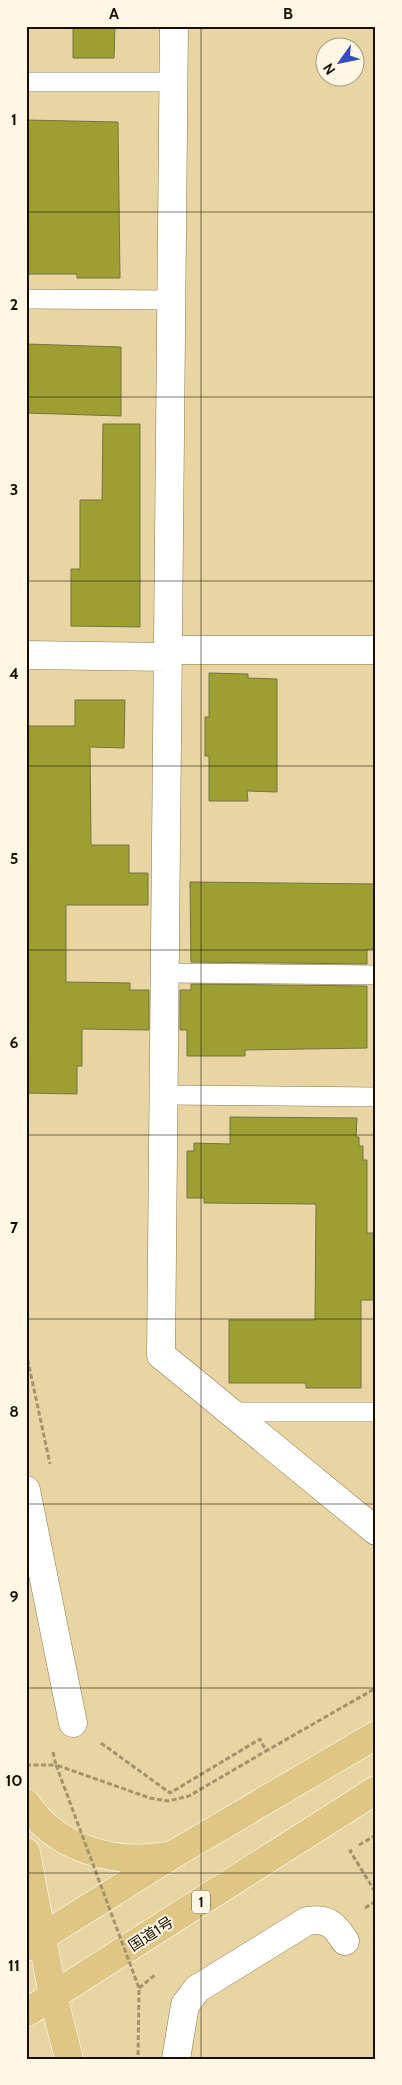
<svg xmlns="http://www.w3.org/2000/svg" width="402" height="2085" font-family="Cabin,'Noto Sans JP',sans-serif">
<rect width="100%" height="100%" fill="#e8d5a3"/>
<path fill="#9e9f32" stroke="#737444" d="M73,26h42l-1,32h-41z
M26,120l92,2 2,156h-43v-4h-51z
M26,344l95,3v69l-95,-3z
M103,424h37v203l-69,-1v-57h9v-69h22z
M209,673l39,1v4l29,1v113l-30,-1 1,10h-39v-45h-4v-39h4z
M75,700h50l-1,48 -34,-1 1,98h38v28h19v32h-82v77l64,1v7h19v40l-67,-1v37h-5v28l-51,-1v-367h49z
M190,882l186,2v65h-9v15l-176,-2z
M191,984l176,2v62l-122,2v6h-58v-26h-7v-40h11z
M230,1117l127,1 -1,19h3v9h4v14h4v73h9v67h-15v88h-55v-5h-77v-63h86l1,-116 -112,-1v-5h-17v-47h7v-8l36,1z"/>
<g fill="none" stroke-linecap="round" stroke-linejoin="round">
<g stroke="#897849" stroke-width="20">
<path id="service" d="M26,82h147
M26,299l145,1
M165,973l211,2
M164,1095l212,2
M228,1412h148"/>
</g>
<g stroke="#897849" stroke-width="29">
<path id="minor" d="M174,26l-13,1329 215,176
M168,650h208
M26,655l142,2
M26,1490l47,233
M176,2059l9,-54 12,-16 110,-68c21,-3 27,3 38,20"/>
</g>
<g stroke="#fff" stroke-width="29">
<path id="trunk" d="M26,1803c30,46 89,62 140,53
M26,1852l27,144 16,63
M26,1947l148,-93 202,-119
M26,2013l350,-223"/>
</g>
<path stroke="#a2936c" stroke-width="3" stroke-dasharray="5 2.5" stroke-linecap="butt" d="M26,1352l24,112
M101,1743l69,50 90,-54 6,12 110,-63
M53,1752l3,13 94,33 18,3 21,-5 77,-45
M359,1845l17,-10
M352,1850l-2,1 26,42
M365,1908l11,-7
M139,1988l17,-14"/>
<use href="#service" stroke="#fff" stroke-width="19"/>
<use href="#minor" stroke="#fff" stroke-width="28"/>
<use href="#trunk" stroke="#dfc684" stroke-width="28"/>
<path stroke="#a2936c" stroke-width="3" stroke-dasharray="5 2.5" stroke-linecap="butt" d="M26,1765h30l83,223 -1,71"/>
</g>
<path fill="none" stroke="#160f00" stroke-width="1" stroke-opacity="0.55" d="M201,26v2033M26,212h350M26,397h350M26,581h350M26,766h350M26,950h350M26,1135h350M26,1319h350M26,1504h350M26,1688h350M26,1873h350"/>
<g text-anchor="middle" stroke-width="4" stroke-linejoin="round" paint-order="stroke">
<rect fill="#fff7e3" stroke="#5c5544" stroke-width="1" x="192" y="1890.5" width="18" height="23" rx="4"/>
<g font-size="14" font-weight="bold" fill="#160f00">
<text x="201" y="1907">1</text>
</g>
<g font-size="15" fill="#160f00" stroke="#fff7e3">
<text transform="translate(151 1934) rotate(-33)" y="5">国道1号</text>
</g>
</g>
<rect width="402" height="2085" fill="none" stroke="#fff7e3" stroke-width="55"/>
<g transform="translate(340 62) rotate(237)"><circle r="24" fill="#fff7e3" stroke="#a29a88"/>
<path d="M0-4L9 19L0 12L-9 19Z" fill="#364cbe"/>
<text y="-8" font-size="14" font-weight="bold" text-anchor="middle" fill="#160f00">N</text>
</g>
<rect x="28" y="28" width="346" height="2030" fill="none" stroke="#160f00" stroke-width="2"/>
<g font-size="16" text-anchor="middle" font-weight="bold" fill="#160f00">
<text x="114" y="19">A</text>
<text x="288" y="19">B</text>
<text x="14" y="125">1</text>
<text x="14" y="310">2</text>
<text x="14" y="495">3</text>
<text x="14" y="679">4</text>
<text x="14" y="864">5</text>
<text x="14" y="1048">6</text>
<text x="14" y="1233">7</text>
<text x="14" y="1417">8</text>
<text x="14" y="1602">9</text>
<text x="14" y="1786">10</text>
<text x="14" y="1971">11</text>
</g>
</svg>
